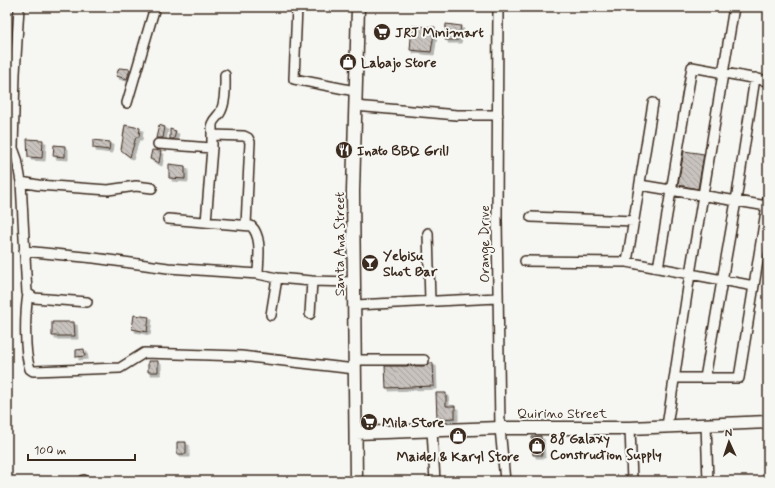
<svg xmlns="http://www.w3.org/2000/svg" width="775" height="488" font-family="Mynerve,sans-serif">
<defs>
<pattern id="building-back-hatch" width="6" height="6" patternUnits="userSpaceOnUse"><rect width="6" height="6" fill="#c8c3be"/><path d="M-1 5l2 2M0 0l6 6M5-1l2 2" fill="none" stroke="#a49f9a"/></pattern>
<filter id="shadow"><feDropShadow dx="3" dy="3" stdDeviation="0" flood-color="#0004"/></filter>
</defs>
<rect width="100%" height="100%" fill="#f6f6f2"/>
<filter id="ink" filterUnits="userSpaceOnUse"><feTurbulence type="fractalNoise" baseFrequency=".025" numOctaves="2"/><feDisplacementMap in="SourceGraphic" scale="8" xChannelSelector="R" yChannelSelector="G"/><feConvolveMatrix kernelMatrix="1 2 1 2 8 2 1 2 1" color-interpolation-filters="sRGB"/></filter>
<g filter="url(#ink)">
<path fill="url(#building-back-hatch)" stroke="#3b2a1e" filter="url(#shadow)" d="M446,24l15,2 -3,14h-13z
M412,26l23,1 -4,25 -21,-2z
M119,68l11,1 -3,10 -11,-3z
M125,125l15,3 -1,9h-3l-6,20 -9,-7z
M159,125l6,2 -2,11h-7z
M170,129l6,2 -2,8h-4z
M27,139l16,1 -1,18 -14,-1z
M93,140l17,2 -1,8 -16,-2z
M54,145l11,1v11l-12,-1z
M152,150l9,1 -2,12 -9,-4z
M684,151l20,3 -6,35 -20,-4z
M169,164l16,2v13l-16,-1z
M134,315l15,2 -2,15 -15,-3z
M52,322h22l1,14h-23z
M84,349l1,7 -9,1v-7z
M148,361h10v11h-10z
M429,363h4l1,23 -48,2 -1,-22h39z
M436,393h10v13h9v12l-18,1z
M541,436l1,19h-9l-1,-18z
M177,442h9v12h-9z"/>
<g fill="none" stroke-linecap="round" stroke-linejoin="round">
<g stroke="#3b2a1e" stroke-width="12">
<path id="street" d="M19,7l-4,67 -2,74 4,11 4,23 6,111 7,5 53,4
M297,7l-3,72 61,12
M498,7l-1,212 3,209 5,53
M127,103l28,-96
M355,106l102,9h41
M212,135l32,1 4,2 2,4 -4,83
M158,144l54,4
M21,182l17,3 70,5 28,-4 16,2
M640,185l127,21
M531,217l103,4
M168,219l83,7c12,11 7,34 7,48
M206,222l6,-74v-24c2,-6 7,-8 9,-13 5,-11 4,-25 4,-36
M428,233l2,68
M24,251l70,7 74,10 90,6 19,4 35,3 42,1
M525,261l102,1 127,24
M627,262l26,-159
M658,268l34,-201 76,14
M28,294c-3,19 -4,58 2,75l3,2 87,-3 24,-15 97,3 114,13
M355,305l143,-7
M310,314l2,-33
M271,315l6,-37
M355,360h69
M674,378h65l29,-179
M705,378l31,-177 19,-123
M706,424l2,57
M667,426l23,-152 44,-267
M630,428l2,53
M432,430l3,51
M84,480l2,1"/>
</g>
<g stroke="#3b2a1e" stroke-width="15">
<path id="secondary" d="M356,433l144,-5h130l138,-6
M356,481l-3,-289 5,-185"/>
</g>
<use href="#street" stroke="#f6f6f2" stroke-width="9"/>
<use href="#secondary" stroke="#f6f6f2" stroke-width="12"/>
</g>
</g>
<defs>
<g id="supermarket-disc" transform="scale(0.9)"><circle r="9.5" fill="#3b2a1e" stroke="#f6f6f2"/><path d="M-6-5.5h2.5l.6 2H6L4.5 2H-2.5L-4.4-4H-6ZM-1.5 3.2a1.3 1.3 0 1 0 .1 0ZM3 3.2a1.3 1.3 0 1 0 .1 0Z" fill="#fff"/></g>
<g id="shop-disc" transform="scale(0.9)"><circle r="9.5" fill="#3b2a1e" stroke="#f6f6f2"/><path d="M-5-2.5h2.3a2.7 3.5 0 0 1 5.4 0H5L5.5 6h-11ZM-1.5-2.5h3a1.5 2.3 0 0 0-3 0Z" fill="#fff"/></g>
<g id="restaurant-disc" transform="scale(0.9)"><circle r="9.5" fill="#3b2a1e" stroke="#f6f6f2"/><path d="M-5-6h1v4h1v-4h1v4h1v-4h1v5L-1.5 .5V6h-2V.5L-5-1ZM5-6V6H3V1.5H1.5Q1.5-4 5-6Z" fill="#fff"/></g>
<g id="bar-disc" transform="scale(0.9)"><circle r="9.5" fill="#3b2a1e" stroke="#f6f6f2"/><path d="M-6-5H6L.8 .8V4.5H3.5V6h-7V4.5H-.8V.8Z" fill="#fff"/></g>
</defs>
<g fill-rule="evenodd">
<use href="#supermarket-disc" x="382" y="32"/>
<use href="#shop-disc" x="348" y="62"/>
<use href="#restaurant-disc" x="344" y="150"/>
<use href="#bar-disc" x="370" y="263"/>
<use href="#supermarket-disc" x="369" y="422"/>
<use href="#shop-disc" x="458" y="436"/>
<use href="#shop-disc" x="537" y="446"/>
</g>
<g text-anchor="middle" stroke-width="4" stroke-linejoin="round" paint-order="stroke">
<g font-size="14" font-weight="bold" fill="#3b2a1e" stroke="#f6f6f2" text-anchor="start">
<text x="395" y="37">JRJ Minimart</text>
<text x="361" y="67">Labajo Store</text>
<text x="357" y="155">Inato BBQ Grill</text>
<text x="383" y="260">Yebisu<tspan x="383" dy="16">Shot Bar</tspan></text>
<text x="382" y="427">Mila Store</text>
<text x="550" y="443">88 Galaxy<tspan x="550" dy="16">Construction Supply</tspan></text>
<text x="458" y="461" text-anchor="middle">Maidel &amp; Karyl Store</text>
</g>
<g font-size="14" fill="#3b2a1e" stroke="#f6f6f2">
<text transform="translate(339 244) rotate(-90)" y="5">Santa Ana Street</text>
<text transform="translate(484 244) rotate(-90)" y="5">Orange Drive</text>
<text x="562" y="418">Quirino Street</text>
</g>
</g>
<rect width="775" height="488" fill="none" stroke="#f6f6f2" stroke-width="24"/>
<rect x="12" y="12" width="751" height="464" fill="none" stroke="#3b2a1e" stroke-width="1.5" filter="url(#ink)"/>
<g transform="translate(729 442) rotate(357)" stroke="#f6f6f2" stroke-width="3" paint-order="stroke">
<path d="M0-3L7 15L0 10L-7 15Z" fill="#3b2a1e"/>
<text y="-6" font-size="11" font-weight="bold" text-anchor="middle" fill="#3b2a1e">N</text>
</g>
<path d="M28 454v6h107v-6" fill="none" stroke="#3b2a1e" stroke-width="2"/>
<text x="34" y="454" font-size="12" fill="#3b2a1e" stroke="#f6f6f2" stroke-width="3" paint-order="stroke">100 m</text>
</svg>
